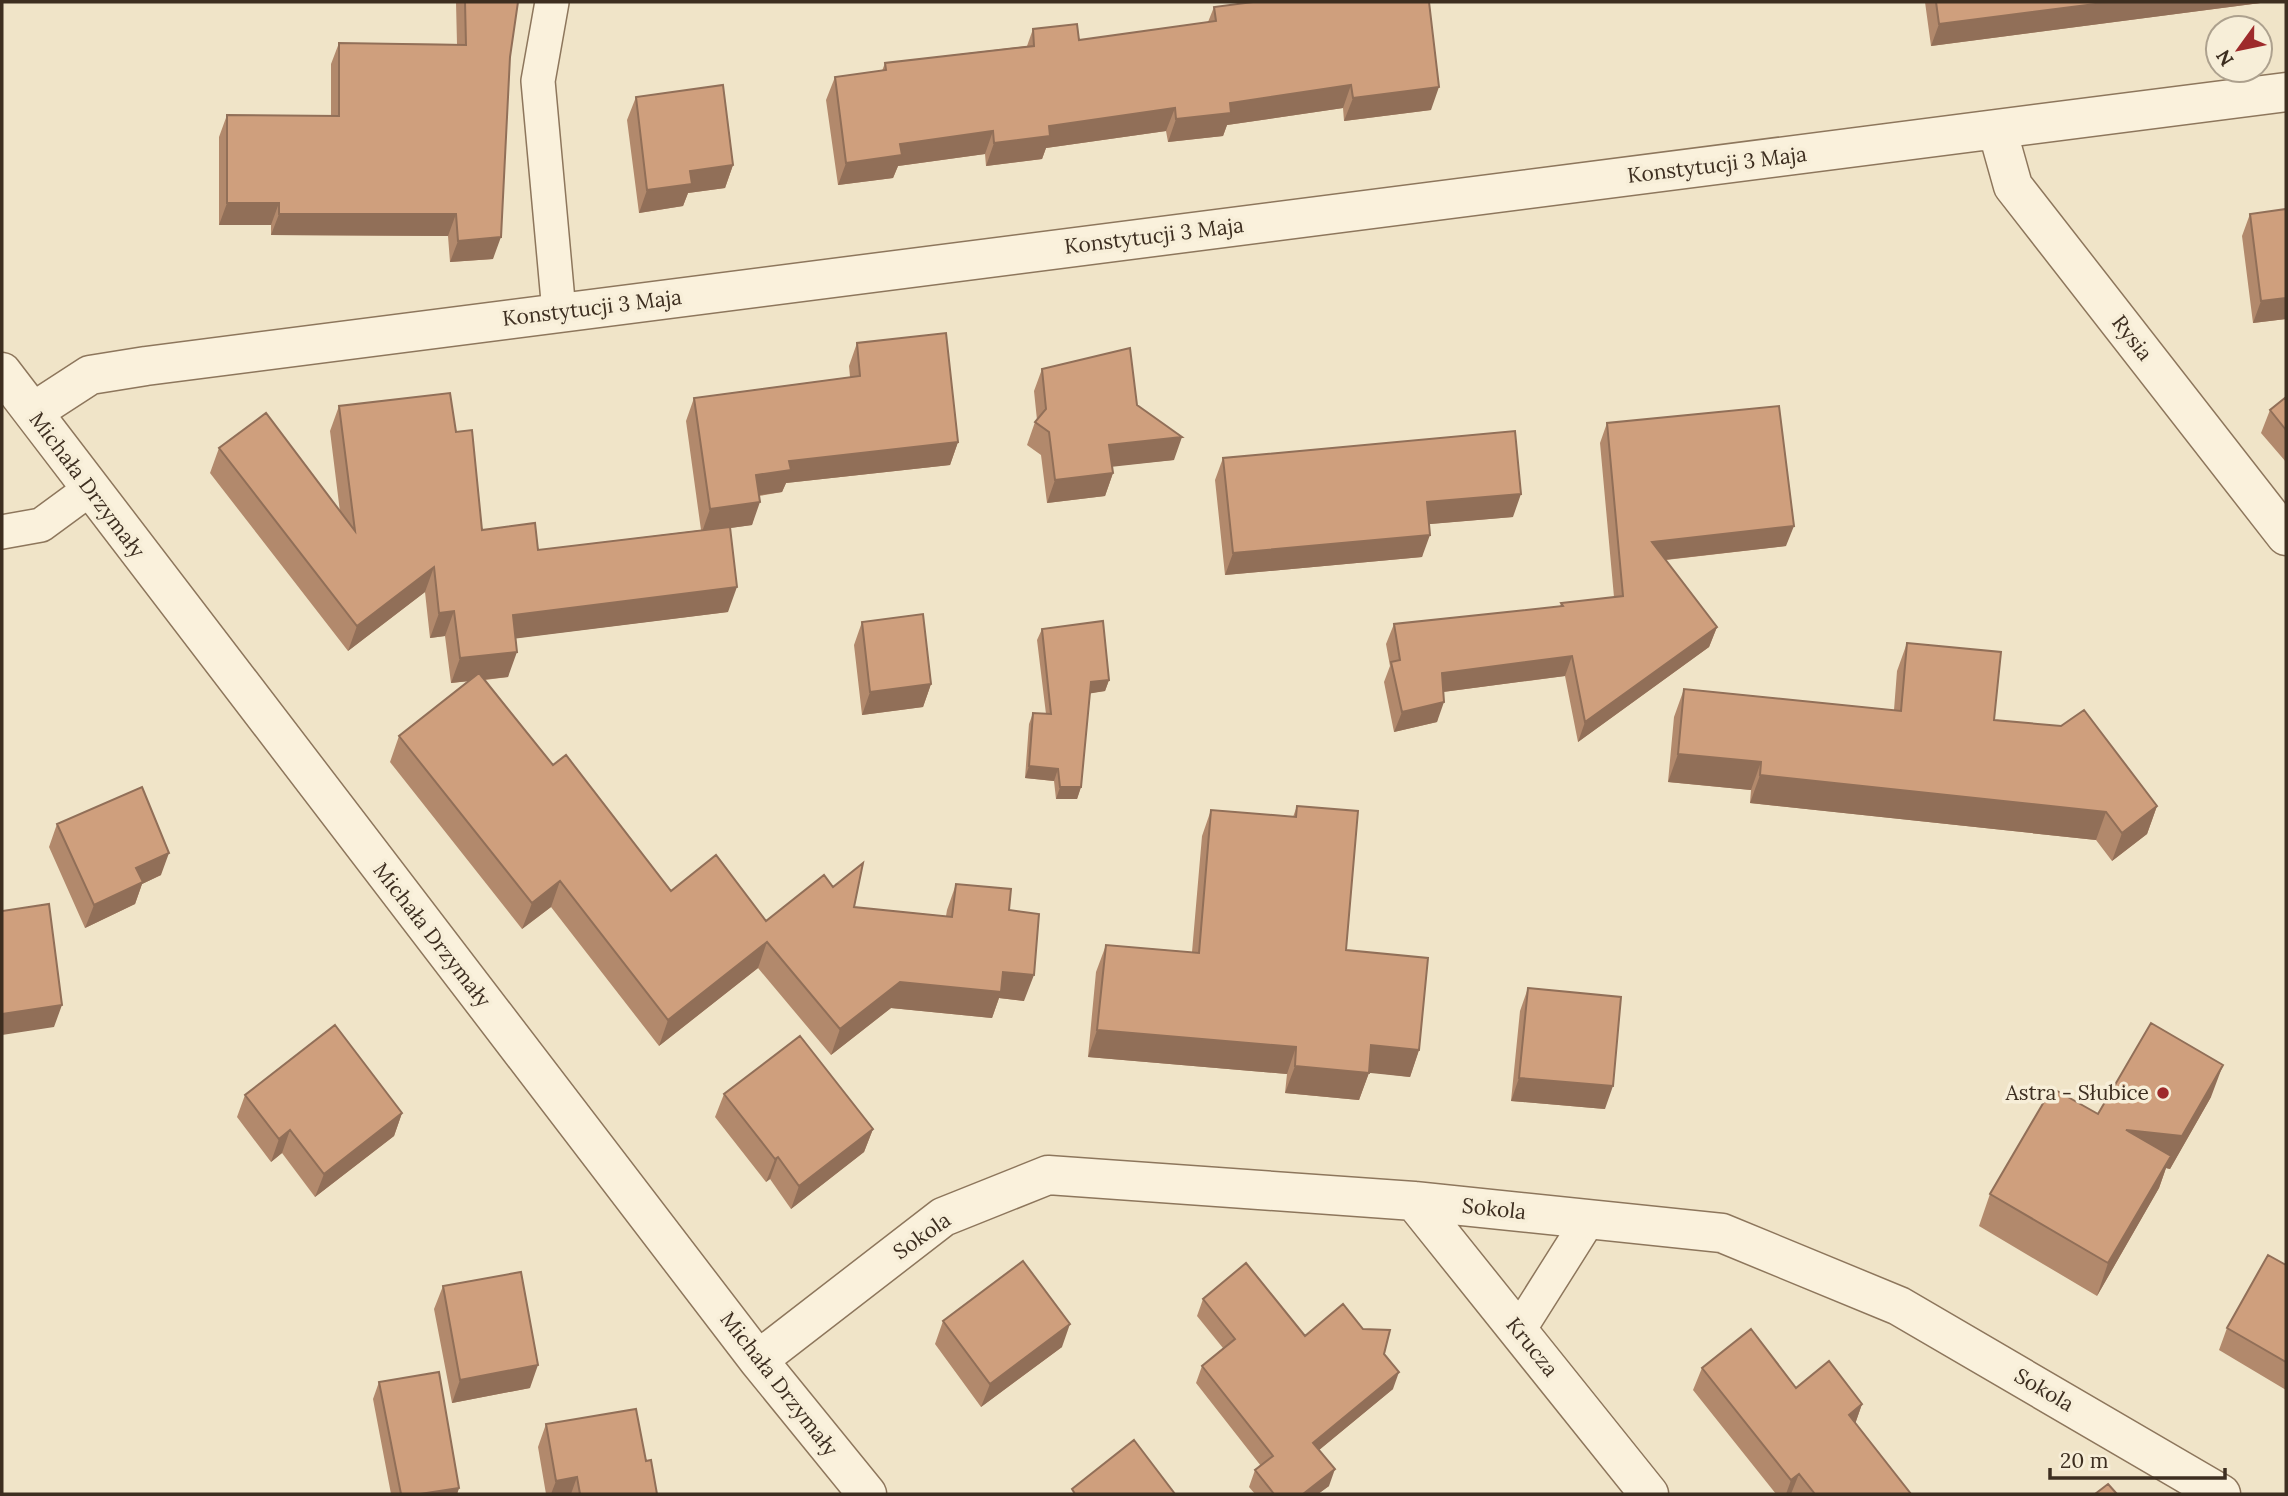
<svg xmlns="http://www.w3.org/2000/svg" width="2288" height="1496" font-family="Lora,serif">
<rect width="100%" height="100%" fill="#f0e4c8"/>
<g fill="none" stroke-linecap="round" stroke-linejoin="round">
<g stroke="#8d765c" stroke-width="36">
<path id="service" d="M552,2l-14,79 21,231
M2,532l39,-7 49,-36
M1519,1330l70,-111"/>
</g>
<g stroke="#8d765c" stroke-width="41">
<path id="minor" d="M1997,129l16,57 273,350
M2,372l756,988 109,134
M33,412l57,-37 56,-9 2140,-274
M1414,1201l235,293
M758,1360l185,-143 105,-42 366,26 308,32 177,73 322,188"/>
</g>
<use href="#service" stroke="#faf1dc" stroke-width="33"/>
<use href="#minor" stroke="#faf1dc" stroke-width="38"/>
</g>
<path fill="#b2896c" d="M456,2h62l-8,55 -17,202 -43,3 -2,-26 -177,-1v-10h-52v-88l8,-22 104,1v-52l8,-21 118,1z
M1925,2h343l-337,44z
M1214,7l217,103 -87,11 -1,-13 -116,17 -4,11 -55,6 -2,-11 -120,17 -4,11 -56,7 -1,-12 -87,12 -5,12 -55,7 -12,-85 9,-23 47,-6 3,-8 142,-17 6,-17 46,11 129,-18z
M636,97l97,68 -8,23 -37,5 -5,13 -44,7 -12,-93z
M2286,209v110l-33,4 -11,-87 8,-22z
M857,343l101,99 -8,23 -164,18 -4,9 -23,4 -7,29 -22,3 -2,84 -212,26 -8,39 -23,3 68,85 118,126 95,30 67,-34 21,20 92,9 1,-6 9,-26 53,26 15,91 -25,-3 -7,20 -101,-10 -60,47 -73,-87 -99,78 -108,-139 -29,22 -132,-167 9,-26 69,-55 -17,2 -6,-47 -15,2 -5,-46 -77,59 -138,-178 9,-25 121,64 -10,-81 9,-25 117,26 26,98 56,20 163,-20 -15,-109 8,-23 156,-21 -1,-11z
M1042,369l95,36 37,55 -62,6 1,7 -8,23 -58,7 -6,-48 -14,-10 8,-23 2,-2 -3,-29z
M2286,397v65l-25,-29 9,-23z
M1607,423l179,123 -120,14 51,67 -8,20 -131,95 -13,-66 -122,16 -6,30 -43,10 -10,-50 6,-16 -4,-22 8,-20 166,-17 1,-4 53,-6 -14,-154z
M1223,458l290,59 -84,7 -7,33 -197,18 -10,-95z
M862,622l69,62 -8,23 -61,8 -8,-70z
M1042,629l67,51 -4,11 -15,2 -9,94 -4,12h-21l-2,-18 -29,-3 4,-54 4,-11 13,1 -9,-74z
M1907,643l87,77 163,86 -10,28 -35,27 -16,-21 -346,-37 1,-13 -83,-8 6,-65 10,-28 210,21 3,-39z
M1297,806l49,144 73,100 -9,27 -41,-5 -10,28 -74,-7 2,-19 -199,-17 8,-85 10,-27 86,7 10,-116 9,-26 82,7z
M57,824l104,51 -19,9 -7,20 -50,24 -36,-81z
M1528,988l77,121 -94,-8 9,-90z
M724,1094l149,35 -9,23 -73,57 -21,-30 -4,3 -51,-65z
M245,1095l157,18 -8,23 -79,61 -33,-44 -11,9 -34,-45z
M2211,1097l-41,72 -4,-1 -7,20 -62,108 -118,-70 11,-32 108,-80z
M2286,1265v125l-67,-40 8,-22z
M443,1286l87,102 -78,15 -18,-94z
M1203,1299l102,37 79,18 9,35 -74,61 10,36 -11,8h-63l-6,-7 6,-17 6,-4 -65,-83 6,-17 21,-18 -26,-32z
M943,1321l119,26 -81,60 -46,-63z
M1702,1368l94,20 66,16 -7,20 56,70h-135l-83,-104z
M379,1382l80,106 -2,6h-66l-18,-95z
M546,1424l100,37 11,33h-111l-8,-47z"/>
<path fill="#916f58" d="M2111,2h157l-337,44 8,-22z
M1351,85l-8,23 -116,17 -4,11 -55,6 8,-23 54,-16z
M1439,87l-8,23 -87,11 9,-23z
M1175,108l-9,23 -120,17 -4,11 -56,7 8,-23 55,-17z
M993,131l-8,23 -87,12 -5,12 -55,7 8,-22 54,-19z
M733,165l-8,23 -37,5 -5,13 -44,7 8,-23 43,-19z
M227,203h52l-8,22h-52z
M279,214h177l-8,22 -177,-1z
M501,237l-8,22 -43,3 8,-21z
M2286,298v21l-33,4 8,-22z
M1182,437l-8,23 -73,8 8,-23z
M958,442l-8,23 -164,18 -4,9 -35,5 9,-22 33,-14z
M1113,473l-8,23 -58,7 8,-23z
M1521,494l-8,23 -94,8 8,-23z
M760,502l-8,23 -50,7 8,-23z
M1794,526l-8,20 -141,16 7,-20z
M1430,535l-8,22 -197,18 8,-22z
M434,567l-9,25 -77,59 9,-25z
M737,587l-9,25 -224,28 9,-25z
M454,611l-9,25 -15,2 9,-25z
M1717,627l-8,20 -131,95 7,-20z
M517,652l-9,25 -57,6 9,-25z
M1572,656l-7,20 -130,17 7,-20z
M1109,680l-4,11 -18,3 4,-12z
M931,684l-8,23 -61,8 8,-23z
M1444,702l-7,20 -43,10 8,-20z
M1678,754l83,8 -10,28 -83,-8z
M1029,766l29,3 -4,12 -29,-3z
M1760,775l346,37 -10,28 -346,-37z
M1060,787h21l-4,12h-21z
M2157,806l-10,28 -35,27 10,-28z
M169,853l-8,22 -19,9 -7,20 -50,24 9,-23 42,-37z
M560,881l-9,26 -29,22 10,-26z
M767,942l-9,26 -99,78 9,-26z
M1003,972l31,3 -10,26 -25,-3 -7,20 -101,-10 -60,47 9,-26 60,-47z
M62,1005l-8,22 -52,8v-21z
M1097,1030l199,17 -9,27 -199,-17z
M1371,1045l48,5 -9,27 -49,-5z
M2223,1065l-12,32 -41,72 -4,-1 -7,20 -62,108 11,-33 18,-133z
M1295,1066l74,7 -10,27 -74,-7z
M1519,1078l94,8 -8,23 -94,-8z
M402,1113l-8,23 -79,61 9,-23z
M873,1129l-9,23 -73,57 8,-23z
M290,1130l-8,23 -11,9 8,-23z
M778,1157l-8,22 -4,3 9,-23z
M1070,1324l-8,23 -81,60 9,-23z
M538,1365l-8,23 -78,15 8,-23z
M1399,1372l-6,17 -86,71 6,-17z
M1862,1404l-8,23 -5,-12z
M1335,1469l-6,17 -11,8h-15z
M1799,1474l-8,20h-5l5,-14z
M577,1477l-6,17h-20l5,-13z
M459,1488l-2,6h-37z"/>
<path fill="#cf9f7d" stroke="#916f58" stroke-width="2" d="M465,2h53l-8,55 -9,180 -43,4 -2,-27h-177v-11h-52v-88l112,1v-73l127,2z
M1253,2h176l10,85 -86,11 -2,-13 -121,18 1,10 -55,6 -1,-11 -126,18 1,10 -56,7 -1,-12 -93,13 2,11 -56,8 -11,-86 51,-7 -1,-7 149,-17 -1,-17 44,-5 2,16 137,-19 -2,-14z
M1936,2h175l-172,22z
M723,85l10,80 -43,6 2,13 -45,6 -11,-93z
M2286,209v89l-25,3 -11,-87z
M946,333l12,109 -169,19 2,9 -35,5 4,27 -50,7 -16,-111 166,-22 -3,-33z
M1130,348l7,57 45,32 -73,8 4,28 -58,7 -6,-48 -14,-10 11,-13 -4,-40z
M450,393l6,39 16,-2 10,100 53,-7 3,27 192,-23 7,60 -224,28 4,37 -57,6 -6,-47 -15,2 -5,-46 -77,59 -138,-178 47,-35 89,118 -16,-125z
M2286,397v33l-16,-20z
M1779,406l15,120 -142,16 65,85 -132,95 -13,-66 -130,17 2,29 -42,10 -11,-50 9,-2 -6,-36 169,-18 -2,-3 62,-7 -16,-173z
M1515,431l6,63 -94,8 3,33 -197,18 -10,-95z
M923,614l8,70 -61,8 -8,-70z
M1103,621l6,59 -18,2 -10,105h-21l-2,-18 -29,-3 4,-53 18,1 -9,-85z
M1907,643l94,9 -7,68 67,6 23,-16 73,96 -35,27 -16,-21 -346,-37 1,-13 -83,-8 6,-65 217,22z
M479,673l74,92 13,-10 105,136 45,-36 50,66 58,-46 9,12 30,-24 -9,44 98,10 4,-33 55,5 -2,21 30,4 -5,61 -31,-3 -2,20 -101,-10 -60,47 -73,-87 -99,78 -108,-139 -28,22 -133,-167z
M142,787l27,66 -33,15 7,14 -49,23 -37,-81z
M1297,806l61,5 -12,139 82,8 -9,92 -48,-5 -2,28 -74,-7 1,-19 -199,-17 9,-85 93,8 12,-143 85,7z
M49,904l13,101 -60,9v-103z
M1528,988l93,9 -8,89 -94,-8z
M2151,1023l72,42 -41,71 -56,-6 45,26 -63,107 -118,-69 62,-106 46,26z
M335,1025l67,88 -78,61 -34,-44 -11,9 -34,-44z
M800,1036l73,93 -74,57 -21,-29 -3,2 -51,-65z
M2268,1255l18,10v97l-59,-34z
M1023,1261l47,63 -80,60 -47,-63z
M1246,1263l59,73 38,-32 20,25 27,1 -6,24 15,18 -86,71 22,26 -32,25h-29l-19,-24 18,-14 -71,-90 33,-27 -32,-40z
M521,1272l17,93 -78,15 -17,-94z
M1751,1329l45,59 33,-27 33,43 -13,11 62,79h-96l-16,-20 -8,6 -89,-112z
M439,1372l20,116 -39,6h-19l-22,-112z
M636,1409l10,52 5,-1 6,34h-77l-3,-17 -21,4 -10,-57z
M1134,1440l41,54h-100l-3,-5z
M2108,1484l9,10h-22z"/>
<circle fill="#9e2a2b" stroke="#f7eed8" stroke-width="2.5" cx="2163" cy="1093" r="7"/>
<g text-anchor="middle" stroke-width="7" stroke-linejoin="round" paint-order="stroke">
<g font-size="21" fill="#3d2e20" stroke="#f7eed8">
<text transform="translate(1717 165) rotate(-7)" y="7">Konstytucji 3 Maja</text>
<text transform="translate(1154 236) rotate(-7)" y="7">Konstytucji 3 Maja</text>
<text transform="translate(592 308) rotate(-7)" y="7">Konstytucji 3 Maja</text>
<text transform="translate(2132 338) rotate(52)" y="7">Rysia</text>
<text transform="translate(87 485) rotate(53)" y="7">Michała Drzymały</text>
<text transform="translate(432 935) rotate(52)" y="7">Michała Drzymały</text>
<text transform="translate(1494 1209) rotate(6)" y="7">Sokola</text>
<text transform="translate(922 1236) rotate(-35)" y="7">Sokola</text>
<text transform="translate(1532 1347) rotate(51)" y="7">Krucza</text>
<text transform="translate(779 1384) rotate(52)" y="7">Michała Drzymały</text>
<text transform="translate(2044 1390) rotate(30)" y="7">Sokola</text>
</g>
<g font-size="21" fill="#3d2e20" stroke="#f7eed8" text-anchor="end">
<text x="2149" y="1100">Astra - Słubice</text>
</g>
</g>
<rect width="2288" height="1496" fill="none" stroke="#3d2e20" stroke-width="7"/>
<g transform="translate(2239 49) rotate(237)"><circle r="33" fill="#f7eed8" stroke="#ada18e" stroke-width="2"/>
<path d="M0-5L12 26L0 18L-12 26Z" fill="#9e2a2b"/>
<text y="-10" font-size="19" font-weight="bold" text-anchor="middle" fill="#3d2e20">N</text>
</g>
<path d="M2050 1468v10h175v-10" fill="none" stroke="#3d2e20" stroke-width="3.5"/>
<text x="2060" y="1468" font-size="21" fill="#3d2e20" stroke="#f7eed8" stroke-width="5" paint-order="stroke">20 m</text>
</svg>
